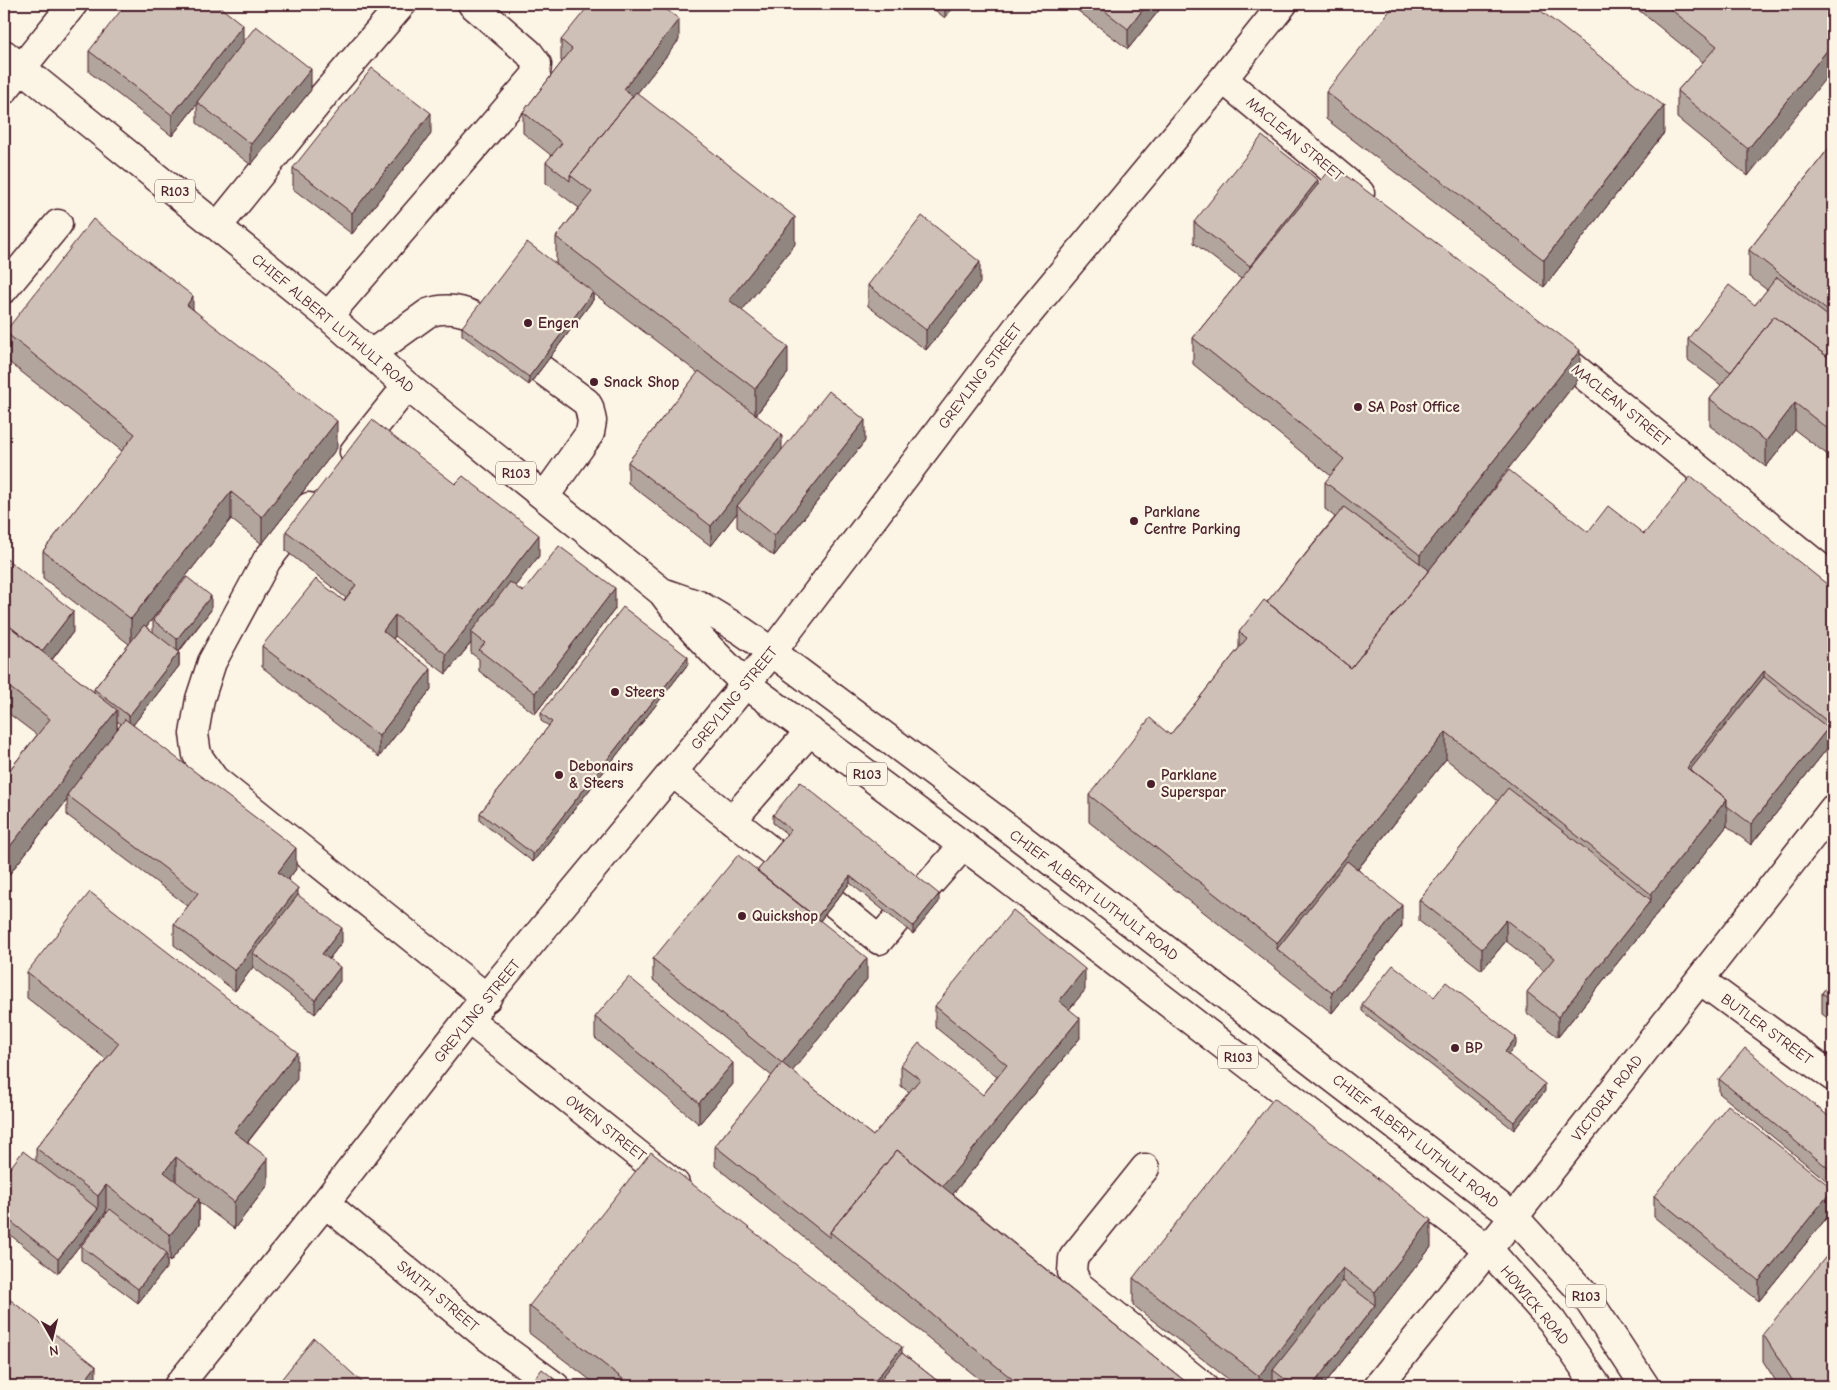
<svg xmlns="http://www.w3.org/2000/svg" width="1837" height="1390" font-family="'Comic Neue',sans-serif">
<rect width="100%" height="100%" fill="#fcf5e5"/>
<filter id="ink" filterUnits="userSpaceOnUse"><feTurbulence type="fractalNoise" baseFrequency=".02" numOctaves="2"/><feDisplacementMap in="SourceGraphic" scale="10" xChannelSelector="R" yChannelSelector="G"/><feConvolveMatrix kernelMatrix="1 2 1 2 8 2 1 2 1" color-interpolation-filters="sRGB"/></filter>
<g filter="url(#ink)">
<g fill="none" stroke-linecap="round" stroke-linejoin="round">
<g stroke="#4a1f2b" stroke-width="31">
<path id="minor" d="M1223,79l137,114
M4,90l69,-86
M218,226l106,-131 78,-91
M4,289l54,-65
M328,316l208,-241 1,-11 -8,-11 -57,-49
M1550,348l283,230
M371,354l57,-41c17,-6 32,-4 48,4
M541,369l45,33 3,5 3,14 -2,12 -45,63
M354,452l53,-66
M309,507l-42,53 -55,102 -12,37 -6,35 3,21 17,24 273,219
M672,772l104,83
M732,820l78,-89
M924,890l39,-44
M834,903l45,37 17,-20
M1700,980l133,97
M468,1019l207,165
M1145,1168l-72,90 -1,14 6,13 125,101
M325,1203l161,133 69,50
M178,1386l147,-183 143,-184 304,-367 251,-332 200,-241 60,-75"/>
</g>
<g stroke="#4a1f2b" stroke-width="31">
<path id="major" d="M4,54l324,262 79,70 255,206c25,34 53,63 84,92l242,180 500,385 64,72 45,65
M662,592l37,13 43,26 30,21 241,180 501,385 71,78 60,91
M1378,1386l136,-169 319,-408"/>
</g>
<use href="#minor" stroke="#fcf5e5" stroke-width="28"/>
<use href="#major" stroke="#fcf5e5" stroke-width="28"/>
</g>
<path fill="#b2a59d" stroke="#4a1f2b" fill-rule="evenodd" d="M927,4h29l-11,14z
M1069,4h95l-36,45z
M1631,4h202l-85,172 -71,-58v-27l26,-29z
M561,40h118l-42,53 158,151 -53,66 46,63 -32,42 26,35 83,-9 -91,115 -37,-29v-14l-26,33 -83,-63v-21l70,-89 -105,-80v7l-64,85 -67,-50v-8l94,-63v-27l23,-29 -33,-25v-21l6,-6 -29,-23v-21l39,-50 -1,-1z
M243,44l68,46 -60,75 -54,-42v-19l-25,32 -83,-64v-21z
M1326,92l338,41 -120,154 -218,-168z
M431,134l-79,100 -59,-45v-21z
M1833,143v316l-38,-29 -29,37 -56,-41v-27l11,-14 -33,-25v-21l67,-34 12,-15 -18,-14v-26z
M1318,185l262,192 -149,190 157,-35 56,2 189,55v152l-82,104 -24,-19 -169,211 -31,-24v-21l17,-21 -38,-30 -24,29 -63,-49v-21l79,-99 -52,-42 -88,110 44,57 -70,87 -243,-191v-27l81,-60 69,-87v-16l28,-30 68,-85 -10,-8v-27l6,-6 -138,-112v-26l48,-59 -47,-36v-21z
M980,283l-54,67 -58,-44v-21z
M193,309l144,139 -75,96 -31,-25 -85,108 7,5v-12l58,-10 -32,42v14l-46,59 163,144 -8,11 10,15 44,47 -13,17 11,22 -25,33 -62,-47 -18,24 -61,-46v-21l14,-18 -121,-91v-15l-63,81v-104l33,-42 -33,-25v-153l69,75 -21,28 42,32v-3l35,-45 -86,-66v-27l79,-100 -117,-92v-27zM117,721l4,3 -4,6z
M286,531l253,25 -24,30 8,6 92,17 -80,105 -56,-43v-12l-8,-6v-10l-25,31 -51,-38 -2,3 38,50 -52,68 -117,-90v-21l82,-45 2,-3 -60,-47z
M688,664l-155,198 -53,-41v-8l69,-87 -8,-5v-8z
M773,815l166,87 -26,32 -63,-51 -30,38 47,58 -75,92 81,65 36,-44 -8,-6v-21l82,30 14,-18 -62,-50v-21l150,-16 -16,19 11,29 -127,156 238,192h-203l-273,-220v-20l57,-70 -119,-96v-21l104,-88 30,-37 -14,-11z
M27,972l270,107 -49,63 20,43 -34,44 -35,-27v23l-29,37 -3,-3v8l-29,36 -57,-43v-14l26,-33 -1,-1 -48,61 -54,-43v-54l32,-15v-13l70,-89 -79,-61z
M1833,979v43l-11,-8v-21z
M1434,997l82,48 -8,10 37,36 -31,39 -152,-119v-7z
M595,1017l138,67 -34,40 -104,-86z
M1719,1079l114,41v66l-114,-93z
M1654,1196l179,14 -74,91 -105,-84z
M1431,1247l-108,139h-47l-3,-2 -1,2h-35l-104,-81v-27z
M529,1306l373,47 42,33h-346l-69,-53z
M1763,1334l70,52h-54l-16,-25z"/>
<path fill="#918680" stroke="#4a1f2b" d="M945,4h11l-11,14z
M1147,4h17l-36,45v-20z
M679,19v21l-55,70v-21z
M243,25v21l-46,56v2l-25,32v-21z
M1833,43v26l-85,107v-27z
M311,69v21l-60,75v-21z
M1664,106v27l-120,154v-27z
M431,113v21l-79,100v-21z
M1318,180v21l-68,85v-20z
M795,217v27l-66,83v-27z
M980,262v21l-54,67v-20z
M593,292v8l-64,85v-8z
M193,296v27l-6,-18z
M788,347v26l-33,43v-27z
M1580,350v27l-160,205v-27z
M1795,403v27l-29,37v-26z
M865,420v21l-91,115v-20z
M337,421v27l-75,96v-27z
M782,435v21l-45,50v7l-26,33v-20z
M231,492v27l-100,127v-27z
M539,535v21l-63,80 -5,-4v11l-25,31v-20z
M615,588v21l-80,105v-21z
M211,596v14l-34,43v-14z
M73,611v21l-31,40v-21z
M395,615v21l-12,16v-21z
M179,652v14l-50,64v-14z
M688,657v7l-155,198v-8z
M431,669v20l-52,68v-21z
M1764,671v27l-67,84 -10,-14z
M117,710v27l-50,58v5l-63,81v-27z
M1833,715v26l-82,104v-21l77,-96v-6z
M1446,732v27l-159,198 -10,-8v-6z
M1727,799v27l-169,211v-20l93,-117v-6z
M296,848v21l-18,24v-21z
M850,876v7l-40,50v-7z
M298,888v21l-45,44v14l-18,24v-20z
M939,894v8l-26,32v-8z
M1402,905v21l-70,87v-20z
M1506,920v21l-24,29v-21z
M342,928v14l-20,26v-14z
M867,958v21l-85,105v-21z
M340,967v14l-25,33v-14z
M1085,969v21l-26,32v-21z
M1080,1018v20l-140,172v-21z
M1516,1037v8l-11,14v-7z
M297,1052v27l-63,80v-27z
M733,1063v21l-34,40v-21z
M1545,1084v7l-31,39v-8z
M176,1157v27l-12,-12z
M268,1158v27l-34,44v-27z
M106,1185v27l-48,61v-14l40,-50v-13z
M1833,1189v21l-74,91v-20z
M199,1199v26l-29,37v-27z
M1431,1220v27l-108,139h-11l63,-81v-13z
M167,1253v14l-29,36v-14z
M1343,1268v27l-70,75v14l-1,2h-13v-10z
M902,1347v27l-10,12h-21z
M96,1366v20h-15z"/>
<path fill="#cfc0b7" stroke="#4a1f2b" d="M126,4h90l27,21 -71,90 -83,-64z
M590,4h69l20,15 -55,70 9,7 -63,79v6l-24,-19 16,-19 -39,-31 49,-63 -11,-9z
M1096,4h51l-19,25z
M1395,4h137l132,102 -120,154 -218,-168z
M1664,4h169v39l-85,106 -71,-58 40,-45z
M256,26l55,43 -60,75 -54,-42z
M372,68l59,45 -79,100 -59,-45z
M636,92l159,125 -66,83 59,47 -33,42 -199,-152 36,-45 -22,-17z
M1262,136l56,44 -68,86 -56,-44z
M1833,143v172l-84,-65z
M1333,166l247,184 -160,205 -95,-73 19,-23 -151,-121z
M922,216l58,46 -54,68 -58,-45z
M93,219l100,77 -6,9 150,116 -75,96 -31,-25 -100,127 -88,-68 92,-117 -130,-102z
M527,242l66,50 -64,85 -67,-50z
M1777,277l56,43v41l-59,-45 -43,56 -43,-33 41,-54 26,20z
M1774,316l59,45v72l-38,-30 -29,38 -56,-42z
M699,371l83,64 -71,91 -83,-64z
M829,391l36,29 -91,116 -37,-30z
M372,420l83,64 8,-8 76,59 -93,119 -51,-39 -12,16 48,38 -52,67 -117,-90 54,-67 28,22 12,-16 -70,-54z
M1509,470l79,62 20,-26 36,28 47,-58 142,113v126l-5,7 -64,-51 -77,97 40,31 -76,95 -205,-162 -169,211 -188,-148 61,-77 20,17 77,-97 -8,-6 25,-32 87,68z
M1344,507l85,63 -78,98 -84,-66z
M559,546l56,42 -80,105 -56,-43 6,-7 -14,-11 39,-50 13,10z
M4,557l69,54 -31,40 -38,-29z
M187,577l24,19 -34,43 -24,-19z
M623,607l65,50 -155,197 -53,-41 72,-91 -11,-9z
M4,622l113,88 -113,144v-77l46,-58 -46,-36z
M144,625l35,27 -50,64 -35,-27z
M1764,677l64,51 -77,96 -24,-18v-7l-37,-29z
M125,719l171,129 -18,24 20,16 -63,83 -61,-47 24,-31 -131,-98z
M800,782l139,112 -26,32 -63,-50 -34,42 -59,-47 34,-41 -18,-15z
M1508,788l143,112 -93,117 -31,-25 27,-34 -48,-38 -24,29 -63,-49z
M738,855l129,103 -85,105 -129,-104z
M1347,861l55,44 -70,88 -55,-44z
M90,892l207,160 -63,80 34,26 -34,44 -58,-45 -12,15 35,27 -29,36 -64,-50 -8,11 -62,-48 83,-105 -92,-71z
M298,895l44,33 -20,26 18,13 -25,33 -62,-47z
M1013,910l72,59 -26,32 21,17 -137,168 -46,-36 -67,82v6l-115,-92 67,-83 91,73 47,-57 -19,-14 18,-22 64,52 24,-30 -72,-59z
M1393,965l41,32 12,-15 70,55 -11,15 40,32 -31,38 -152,-118z
M629,977l104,86 -34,40 -104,-86z
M1833,979v22l-11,-8z
M1745,1048l88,72v52l-114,-93z
M1274,1098l157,122 -56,72 -32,-24 -84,108 -126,-98z
M1728,1105l105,84 -74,92 -105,-85z
M897,1150l294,236h-170l-191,-154z
M23,1151l75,58 -40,50 -54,-43v-40z
M651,1152l251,195 -31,39h-239l-103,-80z
M110,1209l57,44 -29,36 -57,-43z
M1833,1248v138h-37l-33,-52z
M1343,1281l32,24 -63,81h-18l-21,-16z
M4,1295l92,71 -15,20h-77z
M314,1338l52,48h-90z
M902,1353l42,33h-69z
M542,1369l21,17h-34z"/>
</g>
<g fill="#4a1f2b" stroke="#fcf5e5" stroke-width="2">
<circle cx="528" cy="323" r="5"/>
<circle cx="594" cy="382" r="5"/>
<circle cx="1358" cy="407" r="5"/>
<circle cx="1134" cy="521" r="5"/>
<circle cx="615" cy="692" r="5"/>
<circle cx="559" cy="775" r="5"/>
<circle cx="1151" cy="784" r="5"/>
<circle cx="742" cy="916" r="5"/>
<circle cx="1455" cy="1048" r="5"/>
</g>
<g text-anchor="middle" stroke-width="4.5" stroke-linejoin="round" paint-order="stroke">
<g fill="#fcf5e5" stroke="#7f5f63" stroke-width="1">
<rect x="155" y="179.5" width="40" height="23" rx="4"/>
<rect x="496" y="461.5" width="40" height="23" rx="4"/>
<rect x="847" y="762.5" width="40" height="23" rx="4"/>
<rect x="1218" y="1045.5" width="40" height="23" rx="4"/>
<rect x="1566" y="1284.5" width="40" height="23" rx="4"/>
</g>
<g font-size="14" font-weight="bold" fill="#4a1f2b">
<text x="175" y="196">R103</text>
<text x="516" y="478">R103</text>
<text x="867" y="779">R103</text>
<text x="1238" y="1062">R103</text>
<text x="1586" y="1301">R103</text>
</g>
<g font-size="15" fill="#4a1f2b" stroke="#fcf5e5">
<text transform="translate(1295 139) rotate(40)" y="5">MACLEAN STREET</text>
<text transform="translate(333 323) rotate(40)" y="5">CHIEF ALBERT LUTHULI ROAD</text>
<text transform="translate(980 376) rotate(-53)" y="5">GREYLING STREET</text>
<text transform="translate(1621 405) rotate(39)" y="5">MACLEAN STREET</text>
<text transform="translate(734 698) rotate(-51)" y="5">GREYLING STREET</text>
<text transform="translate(1094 895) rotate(37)" y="5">CHIEF ALBERT LUTHULI ROAD</text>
<text transform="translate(477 1011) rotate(-51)" y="5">GREYLING STREET</text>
<text transform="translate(1767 1029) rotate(36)" y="5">BUTLER STREET</text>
<text transform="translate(1607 1098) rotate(-52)" y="5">VICTORIA ROAD</text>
<text transform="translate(606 1128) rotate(38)" y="5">OWEN STREET</text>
<text transform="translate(1416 1141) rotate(38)" y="5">CHIEF ALBERT LUTHULI ROAD</text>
<text transform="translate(438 1296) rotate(40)" y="5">SMITH STREET</text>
<text transform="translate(1535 1305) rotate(50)" y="5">HOWICK ROAD</text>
</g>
<g font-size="15" font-weight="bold" fill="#4a1f2b" stroke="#fcf5e5" text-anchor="start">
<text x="538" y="328">Engen</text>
<text x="604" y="387">Snack Shop</text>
<text x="1368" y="412">SA Post Office</text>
<text x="1144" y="517">Parklane<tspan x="1144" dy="17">Centre Parking</tspan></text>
<text x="625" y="697">Steers</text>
<text x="569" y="771">Debonairs<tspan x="569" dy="17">&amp; Steers</tspan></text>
<text x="1161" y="780">Parklane<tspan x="1161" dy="17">Superspar</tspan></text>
<text x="752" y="921">Quickshop</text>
<text x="1465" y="1053">BP</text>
</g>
</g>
<rect width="1837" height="1390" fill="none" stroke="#fcf5e5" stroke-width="20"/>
<rect x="10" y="10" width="1817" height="1370" fill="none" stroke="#4a1f2b" stroke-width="2" filter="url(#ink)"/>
<g transform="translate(52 1338) rotate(172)" stroke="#fcf5e5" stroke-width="4" paint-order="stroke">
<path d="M0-4L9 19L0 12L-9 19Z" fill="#4a1f2b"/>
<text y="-8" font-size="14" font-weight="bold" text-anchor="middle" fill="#4a1f2b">N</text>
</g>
</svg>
